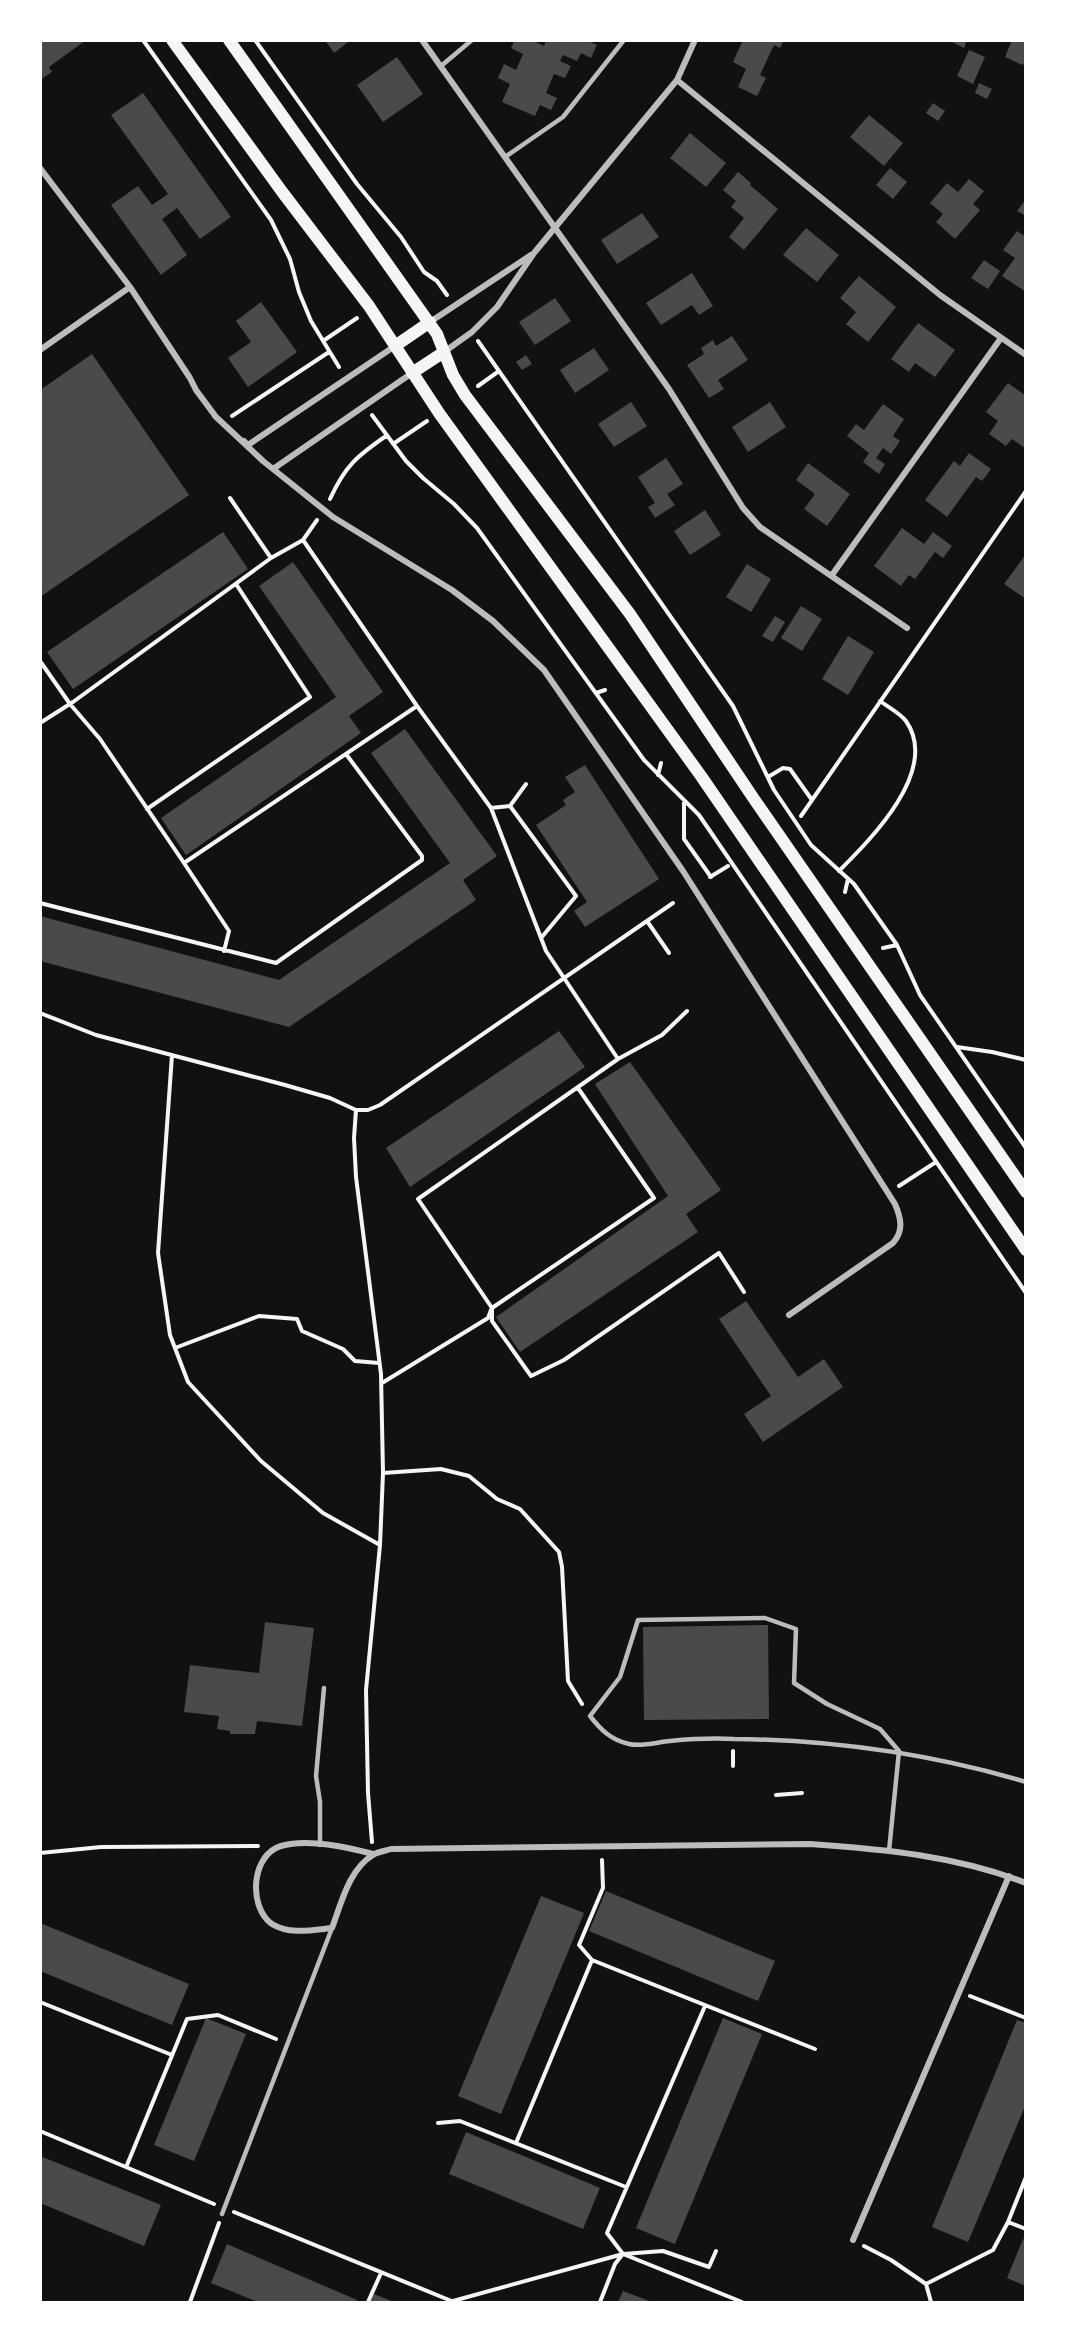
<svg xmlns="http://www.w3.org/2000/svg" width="1066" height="2343" font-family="'Public Sans',sans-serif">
<rect width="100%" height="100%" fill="#111"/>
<path fill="#4a4a4a" d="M40,40h46l-37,27 3,5 -12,8z
M325,40h21l2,2 -14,11z
M515,40h16l13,6 2,-6h40l11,5 -6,13 -10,-5 -4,8 -14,-6 -3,6 11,5 -6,12 -11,-4 -8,19 11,5 -6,12 -11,-5 -5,11 -33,-14 8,-18 -12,-6 6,-14 12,6 7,-16 -12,-6z
M743,40h41l-4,8 -6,-3 -14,30 6,3 -9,18 -19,-9 8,-18 -13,-7z
M948,40h19l-3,8z
M1012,40h14v22l-4,3 -17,-8z
M969,50l16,7 -12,27 -16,-8z
M397,57l26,37 -40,28 -26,-37z
M979,83l13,6 -5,10 -12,-6z
M143,93l88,124 -31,22 -23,-31 -15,11 25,36 -26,20 -50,-70 27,-19 14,19 16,-11 -57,-79z
M933,103l12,8 -7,10 -12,-8z
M869,115l34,28 -19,23 -34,-29z
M690,133l36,30 -20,24 -36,-29z
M890,168l17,14 -14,17 -17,-14z
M738,172l13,11 -1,2 28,24 -34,41 -15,-13 15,-19 -13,-11 5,-6 -13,-11z
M969,179l15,12 -11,13 7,6 -25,29 -19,-17 7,-8 -13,-11 17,-20 11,9z
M1026,199v17l-9,-5z
M642,213l17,24 -42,27 -16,-24z
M806,228l33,27 -22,27 -34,-27z
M1017,231l9,6v55l-24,-16 13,-18 -12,-8z
M984,260l16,11 -12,18 -17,-11z
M692,273l21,33 -14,9 -7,-10 -31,20 -15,-22z
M859,276l37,31 -28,35 -22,-18 10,-12 -16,-14z
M555,298l16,23 -36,24 -16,-23z
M261,302l36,50 -49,35 -20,-29 23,-16 -15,-21z
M918,323l37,27 -20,27 -20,-14 -6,9 -18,-13z
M732,336l16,24 -30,20 6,9 -15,9 -22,-33 17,-11 -3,-6 12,-8 3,6z
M594,348l15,22 -34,23 -15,-23z
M92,354l97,141 -149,102v-207z
M526,355l6,9 -10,6 -6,-8z
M1008,383l18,13v53l-14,-10 -6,7 -17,-12 9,-13 -12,-9z
M631,402l16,24 -33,21 -16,-23z
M770,402l16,25 -38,25 -16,-25z
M883,404l21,15 -11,17 7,5 -9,13 -8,-6 -7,10 9,6 -6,10 -16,-12 6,-9 -22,-17 9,-12 8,6z
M969,453l22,16 -9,12 -6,-4 -29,40 -22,-17 29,-39 6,5z
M666,458l17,26 -16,10 8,11 -20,13 -7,-11 7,-4 -17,-26z
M808,463l42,31 -23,32 -23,-17 11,-15 -19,-14z
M705,510l16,25 -31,20 -16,-24z
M902,528l22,16 9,-12 19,14 -9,12 -8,-6 -20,27 -6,-4 -8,11 -27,-20z
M223,532l25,37 -175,120 -26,-37z
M1026,554v45l-22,-15z
M293,562l90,130 -34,24 12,17 -175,122 -25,-37 175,-121 -77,-111z
M747,564l24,15 -20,33 -25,-15z
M801,606l21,13 -20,32 -21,-13z
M775,616l10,6 -12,20 -11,-6z
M848,636l26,16 -26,43 -26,-16z
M405,729l92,127 -34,24 13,20 -187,127 -249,-66v-45l239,64 171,-117 -79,-110z
M585,765l74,114 -74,48 -11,-16 13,-9 -51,-77 30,-20 -3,-5 12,-8 -10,-15z
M559,1031l26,36 -175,120 -24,-39z
M630,1062l91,128 -35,24 12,18 -178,120 -24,-35 172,-121 -73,-112z
M746,1301l52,76 26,-18 19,28 -80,55 -19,-28 27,-18 -52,-77z
M265,1622l49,6 -12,98 -45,-5 -2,13h-25v-3l-13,-2 2,-13 -35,-4 6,-47 69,8z
M768,1625l1,94 -125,1 -1,-93z
M606,1891l169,70 -17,40 -169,-70z
M541,1896l43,17 -83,201 -43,-18z
M40,1923l149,61 -17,41 -132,-54z
M206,2018l40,16 -52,127 -40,-16z
M723,2018l39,16 -87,210 -39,-16z
M1017,2020l9,3v81l-58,138 -36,-15z
M466,2132l134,56 -17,41 -134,-55z
M40,2156l121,49 -17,41 -104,-43z
M1023,2239l3,1v46l-19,-8z
M227,2244l130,56 -1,2h-98l-47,-19z
M623,2291l29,11h-34z
M374,2294l20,8h-24z"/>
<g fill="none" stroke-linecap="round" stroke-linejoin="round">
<path stroke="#f5f5f5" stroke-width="4" d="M143,40l128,180 19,39 9,33 12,29 28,46
M255,40l102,144 44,53 23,35 13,9 10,14
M323,341l34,-23
M478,341l255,365 41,84 37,55 43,39 43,61 23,50 106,153
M478,386l21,-15
M372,415l34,46 17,17 31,26 23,24 167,232 55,55 327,478
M232,416l97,-64
M393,444l34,-23
M230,498l41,60
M330,499c15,-33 27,-43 56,-63
M303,540l114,166 74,102 55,143 72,108 -200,140 74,109 162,-110 -76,-110
M40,661l30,43 30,35 84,124
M596,693l9,-3
M40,723l33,-21 198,-144 32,-18 14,-20
M658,775l3,-12
M768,777l15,-9 7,1 22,31
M526,784l-16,22 66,90 -35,42
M684,802v37l27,38
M491,808l19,-2
M147,809l163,-112 -74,-113
M801,816l225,-325
M839,871c33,-33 101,-101 67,-150 -6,-8 -18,-14 -26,-20
M710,877l18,-11
M845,892l3,-13
M40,903l236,60 146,-103v-4l-76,-102
M647,921l22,32
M883,948l14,-3
M224,951l5,-20 -45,-68 233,-157
M40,1013l56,22 189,50 45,13 26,12h12l12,-5 293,-202
M957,1047l35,5 34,8
M172,1055l-14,198 12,82 18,47 73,79 62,52 57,32
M618,1059l44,-24 25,-24
M356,1110l-2,28 2,39 25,197 2,99 -3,72 -14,145 2,103 4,49
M899,1186l37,-24
M492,1308v13l39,55 33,-16 155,-107 25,39
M175,1348l84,-32 38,3 5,12 41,18 12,12 24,2
M382,1383l106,-65 3,-8
M383,1473l58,-4 28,7 28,23 23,10 39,43 3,15 6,114 14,23
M733,1751v15
M776,1795l26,-2
M40,1853l61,-6 157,-1
M602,1860l1,28 -24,57 13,15 223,89
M970,1996l56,22
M40,2002l132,53
M705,2006l-98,227 16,21 40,-3 46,16 7,-16
M438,2123l22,-2 166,66
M40,2131l174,73
M516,2143l76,-183
M127,2165l60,-146 31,-4 58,24
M234,2212l220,90
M1008,2222l18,7
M864,2246l27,14 35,24 5,18
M926,2284l67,-34 15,-28 18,-45
M453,2301l170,-47 119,48
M190,2302l29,-79
M368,2302l13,-29
M600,2302l15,-38 7,-9"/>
<path stroke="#bcbcbc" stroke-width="4.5" d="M441,66l31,-26
M505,157l58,-40 61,-77
M320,1845v-43l-4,-26 8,-88
M889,1851l10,-100 -19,-22 -53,-25 -33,-21 2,-54 -31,-11 -127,2 -18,57 -30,39c11,14 21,24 39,28 12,3 29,-2 41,-3 21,-2 43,-3 64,-2 101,1 194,14 292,43
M222,2214l110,-286"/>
<path stroke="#bcbcbc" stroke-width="6" d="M422,40l247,349 74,119 17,19 147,101
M677,80l263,215 86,60
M40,168l90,119 60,91 6,12 20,27
M430,322l101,-67
M40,350l90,-63
M444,352l28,-20 25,-25 37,-54 143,-173 18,-40
M215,416l48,45 70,56 119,73 41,31 51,49 139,201 212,333c6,14 9,27 -2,39l-104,72
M244,441l4,4 147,-99
M273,469l139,-96
M832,575l169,-237
M373,1854c-26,-7 -65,-16 -92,-8 -30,9 -33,61 -9,78 17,11 41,6 60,4 9,-24 17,-59 41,-73 4,-3 12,-4 18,-6l419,-5c73,5 147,12 216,39
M853,2240l156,-364"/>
<path stroke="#f5f5f5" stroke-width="12" d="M172,40l111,153 86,113 70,107 262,363 325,474
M229,40l208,294 16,41 12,20 165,219 124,185 272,393
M395,346l35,-24
M412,373l32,-21"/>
</g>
<rect width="1066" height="2343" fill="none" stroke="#ffffff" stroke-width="84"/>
</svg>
